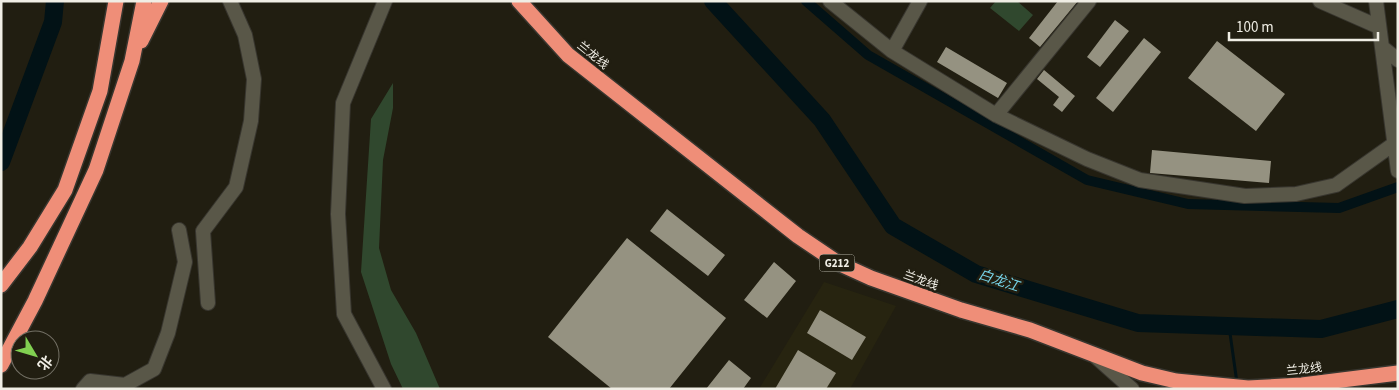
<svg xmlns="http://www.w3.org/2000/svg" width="1399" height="390" font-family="'Source Sans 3','Noto Sans SC',sans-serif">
<rect width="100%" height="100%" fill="#211e11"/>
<path fill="#272410" d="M824,282l72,24 -46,83h-91z"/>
<path fill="#30482e" d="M996,1h21l16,14 -14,16 -29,-23z
M393,83v25l-10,52 -4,88 12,42 25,43 24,56h-37l-12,-25 -30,-92 10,-153z"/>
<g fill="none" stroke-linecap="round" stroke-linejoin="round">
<path stroke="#021216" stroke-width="3" d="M1229,326l8,57"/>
<path stroke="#021216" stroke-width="10" d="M806,1l62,54 219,125 101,24 151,4 59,-21"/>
<path stroke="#021216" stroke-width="18" d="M713,1l109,119 71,106 83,48 162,49 183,6 77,-20
M1,162l52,-140 2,-21"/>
</g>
<path fill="#959281" d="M1058,1h20l-38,46 -11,-9z
M1115,20l14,11 -29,36 -13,-10z
M1144,38l17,14 -48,60 -17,-14z
M1217,41l68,53 -29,37 -68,-53z
M946,47l61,36 -9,15 -61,-36z
M1044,70l31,26 -13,16 -9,-7 6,-8 -22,-18z
M1152,150l119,11 -2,22 -119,-10z
M667,209l58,46 -17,21 -58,-45z
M627,238l99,80 -57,71h-57l-64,-52z
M774,262l22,19 -29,37 -23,-18z
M820,310l46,27 -14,23 -45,-27z
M798,350l38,23 -10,16h-51z
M729,360l22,18 -8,11h-37z"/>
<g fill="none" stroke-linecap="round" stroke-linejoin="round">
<g stroke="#38362f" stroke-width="16">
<path id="minor" d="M830,1l62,50 104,64 91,44 53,21 105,16 51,-2 40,-9 62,-44
M1320,1l59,26
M1376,1l22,170
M1382,47l16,13
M892,51l28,-50
M996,115l93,-114
M208,303l-5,-72 33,-44 15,-66 3,-42 -9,-44 -15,-34
M1096,357l36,32
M83,389l7,-8 35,4 29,-16 14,-36 17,-71 -6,-32
M384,389l-40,-75 -6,-100 5,-111 42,-102"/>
</g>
<g stroke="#38362f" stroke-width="18">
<path id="highway" d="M519,1l49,54 230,181 40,27 33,15 90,32 69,20 112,43 34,8 72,7 54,-3 96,-12
M141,41l20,-40
M1,285l29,-38 35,-57 35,-99 16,-90
M1,365l34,-64 61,-131 36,-109 12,-60"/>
</g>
<use href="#minor" stroke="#595748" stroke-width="14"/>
<use href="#highway" stroke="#ef8e78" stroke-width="15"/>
</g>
<g text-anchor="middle" stroke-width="5" stroke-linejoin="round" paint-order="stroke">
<rect fill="#211e11" stroke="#b2b0a5" stroke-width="1" x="819.5" y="254.5" width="35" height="17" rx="4"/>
<g font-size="11" font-weight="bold" fill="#f0eee5">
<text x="837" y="267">G212</text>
</g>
<g font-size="12" fill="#f0eee5" stroke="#211e11">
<text transform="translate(593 55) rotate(39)" y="4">兰龙线</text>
<text transform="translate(921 280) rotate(20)" y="4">兰龙线</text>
<text transform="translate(1304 369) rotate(-6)" y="4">兰龙线</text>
</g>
<g font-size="14" font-style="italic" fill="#77d4e9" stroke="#211e11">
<text transform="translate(999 280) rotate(18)" y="5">白龙江</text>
</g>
</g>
<rect width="1399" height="390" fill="none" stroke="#f0eee5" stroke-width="5"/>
<g transform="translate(35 355) rotate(128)"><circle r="24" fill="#211e11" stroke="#747166"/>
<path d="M0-4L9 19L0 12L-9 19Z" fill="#81d051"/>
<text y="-8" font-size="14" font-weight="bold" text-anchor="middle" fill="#f0eee5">北</text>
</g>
<path d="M1229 32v8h149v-8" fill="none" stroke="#f0eee5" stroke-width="2.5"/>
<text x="1236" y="32" font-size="15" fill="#f0eee5" stroke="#211e11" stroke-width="4" paint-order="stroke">100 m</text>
</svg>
